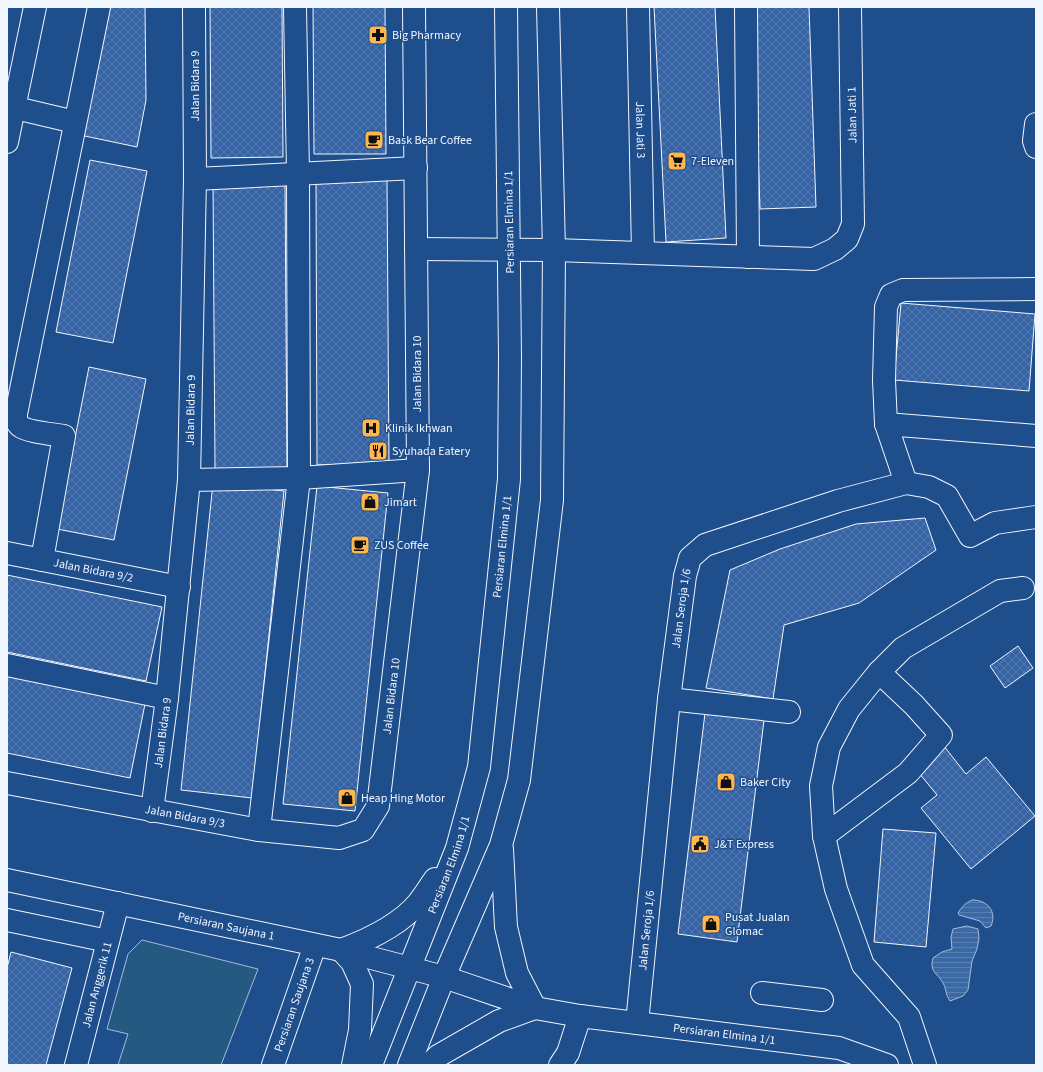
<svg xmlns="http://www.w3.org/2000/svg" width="1043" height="1072" font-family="'Source Sans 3',sans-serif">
<defs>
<pattern id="water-rules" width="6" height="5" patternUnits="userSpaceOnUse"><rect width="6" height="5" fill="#3b69a3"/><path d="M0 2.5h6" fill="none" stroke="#587fb1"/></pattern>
<pattern id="building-cross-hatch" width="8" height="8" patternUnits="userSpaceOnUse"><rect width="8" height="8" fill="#3563a3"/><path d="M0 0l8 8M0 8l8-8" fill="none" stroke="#537ab1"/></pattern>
</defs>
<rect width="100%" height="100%" fill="#1f4e8c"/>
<path fill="#245a82" stroke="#a8bbd7" d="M142,940l116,29 -37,96h-103l10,-31 -21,-5 21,-75z"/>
<path fill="url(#water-rules)" stroke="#a8bbd7" d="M972,900c16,0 25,12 19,26l-5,2 -6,-7 -21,-6 -1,-2c4,-7 8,-10 14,-13z
M967,926l11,3 1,9 -2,11 -5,12 -4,29 -5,6 -13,5c-5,-7 -3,-11 -7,-18 -6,-11 -14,-11 -10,-25l9,-6 10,-3 -1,-12 2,-8z"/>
<path fill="url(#building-cross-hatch)" stroke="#f2f6ff" d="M107,7h38l1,93 -9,47 -57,-12z
M210,7h72l1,150 -72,1z
M313,7h72l1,147h-72z
M654,7h61l11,231 -60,4z
M753,7h56l7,200 -56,2z
M90,160l57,11 -34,172 -57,-11z
M316,178h71l2,286 -72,1z
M213,182h72l2,287h-72z
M901,303l134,11 -6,77 -135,-11z
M89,367l57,12 -32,161 -57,-11z
M213,483l71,8 -32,307 -71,-8z
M317,486l71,7 -33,318 -72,-7z
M925,518l11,32 -77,53 -75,22 -11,74 -67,-11 24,-118 50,-21 76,-25z
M7,575l155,32 -16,74 -139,-29z
M1018,646l15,22 -28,20 -15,-22z
M7,676l138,28 -15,74 -123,-25z
M705,713l59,7 -27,222 -59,-8z
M943,745l23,29 20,-17 49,59 -64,53 -50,-61 16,-13 -22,-27z
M883,829l53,4 -10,114 -52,-5z
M11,952l61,16 -26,97h-39v-97z"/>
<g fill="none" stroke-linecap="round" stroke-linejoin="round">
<g stroke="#f2f6ff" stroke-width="24">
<g id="minor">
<path id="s1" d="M638,7l5,246"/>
<path d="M746,7l2,250"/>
<path d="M7,106l68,16"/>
<path d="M1036,124l-2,17 2,6"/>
<path d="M7,142l28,-135"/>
<path d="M195,179l221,-11"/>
<path d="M416,249l138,1 260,9 21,-10 12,-10 6,-15 -3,-217"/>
<path d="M886,424l-2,-44 2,-73 5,-12 12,-5 133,-1"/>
<path d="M189,480l110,-2 119,-8"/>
<path d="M906,483l-20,-59 150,12"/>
<path id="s2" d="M7,553l172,34"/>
<path d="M42,560l22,-124c-11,-2 -37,-4 -44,-10 -4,-4 -4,-7 -4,-12l83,-407"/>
<path d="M7,665l160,33"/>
<path d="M669,699l120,13"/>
<path id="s3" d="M7,783l252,47 80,8 24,-8 15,-24 40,-336 -4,-463"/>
<path id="s4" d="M152,811l15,-113 22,-218 6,-301 -1,-172"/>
<path d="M259,830l40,-352 -1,-304 -3,-167"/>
<path d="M824,836l84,-63 33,-38 -27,-30 -35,-33"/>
<path id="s5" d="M7,880l334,70 103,27 91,31 45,8 259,32 48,17"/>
<path d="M7,920l101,21"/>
<path d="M762,993l60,7"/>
<path id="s6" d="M637,1023l32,-324 16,-123 5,-18 15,-13 133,-44 68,-18 23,4 18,9 23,40 25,-13 41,-6"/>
<path id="s7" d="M76,1065l42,-162"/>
<path id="s8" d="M273,1065l42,-120"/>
<path d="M560,1065l8,-12 12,-37"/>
<path d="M925,1065l-16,-48 -46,-52 -27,-76 -12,-53 -3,-50 8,-39 20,-38 30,-37 24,-24 97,-57 23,-3"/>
</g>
</g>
<g stroke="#f2f6ff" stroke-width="24">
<g id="major">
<path d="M353,1065l7,-35 2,-46 -10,-22 -11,-12c27,-10 60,-26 78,-48 6,-8 11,-16 16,-23"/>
<path id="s9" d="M371,1065l86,-217 22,-81 30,-288 1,-122 -4,-350"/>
<path d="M409,1065l35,-88 57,-132 18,-65 33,-280 2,-250 -6,-243"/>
<path d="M429,1065l9,-9 61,-35 36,-13 -18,-35 -11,-46 -4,-78"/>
</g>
</g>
<use href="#minor" stroke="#1f4e8c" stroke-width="22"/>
<use href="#major" stroke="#1f4e8c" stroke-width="22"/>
</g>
<defs>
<g id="pharmacy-square" transform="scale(1)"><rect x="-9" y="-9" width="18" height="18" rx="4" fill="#ffb74d" stroke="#1f4e8c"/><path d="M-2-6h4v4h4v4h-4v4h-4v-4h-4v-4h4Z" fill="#111"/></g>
<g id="cafe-square" transform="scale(1)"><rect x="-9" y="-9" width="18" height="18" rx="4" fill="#ffb74d" stroke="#1f4e8c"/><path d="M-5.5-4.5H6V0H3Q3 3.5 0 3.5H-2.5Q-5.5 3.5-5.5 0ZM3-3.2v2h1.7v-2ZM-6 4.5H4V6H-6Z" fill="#111"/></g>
<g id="supermarket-square" transform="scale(1)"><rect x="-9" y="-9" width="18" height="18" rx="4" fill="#ffb74d" stroke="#1f4e8c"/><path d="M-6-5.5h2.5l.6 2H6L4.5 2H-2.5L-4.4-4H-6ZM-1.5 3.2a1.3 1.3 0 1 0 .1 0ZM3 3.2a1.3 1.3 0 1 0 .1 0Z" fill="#111"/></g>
<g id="hospital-square" transform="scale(1)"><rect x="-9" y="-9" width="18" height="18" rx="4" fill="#ffb74d" stroke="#1f4e8c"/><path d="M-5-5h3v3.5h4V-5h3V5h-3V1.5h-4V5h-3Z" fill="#111"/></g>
<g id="restaurant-square" transform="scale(1)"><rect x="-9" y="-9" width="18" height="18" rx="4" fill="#ffb74d" stroke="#1f4e8c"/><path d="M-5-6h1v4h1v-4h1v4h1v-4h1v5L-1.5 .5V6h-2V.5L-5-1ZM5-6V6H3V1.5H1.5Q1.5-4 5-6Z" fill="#111"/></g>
<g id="shop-square" transform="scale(1)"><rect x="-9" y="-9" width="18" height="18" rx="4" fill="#ffb74d" stroke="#1f4e8c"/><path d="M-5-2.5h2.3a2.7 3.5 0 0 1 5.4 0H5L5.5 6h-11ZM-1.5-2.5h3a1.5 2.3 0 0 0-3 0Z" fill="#111"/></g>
<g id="civic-square" transform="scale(1)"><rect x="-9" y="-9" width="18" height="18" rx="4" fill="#ffb74d" stroke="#1f4e8c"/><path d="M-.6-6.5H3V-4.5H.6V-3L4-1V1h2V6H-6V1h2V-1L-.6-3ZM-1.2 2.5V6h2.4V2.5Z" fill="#111"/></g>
</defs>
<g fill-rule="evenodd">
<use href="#pharmacy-square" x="378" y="35"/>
<use href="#cafe-square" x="374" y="140"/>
<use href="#supermarket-square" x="677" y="161"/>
<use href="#hospital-square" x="371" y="428"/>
<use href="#restaurant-square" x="378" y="451"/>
<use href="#shop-square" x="370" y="502"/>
<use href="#cafe-square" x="360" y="545"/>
<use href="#shop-square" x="726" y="782"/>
<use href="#shop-square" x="347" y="798"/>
<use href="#civic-square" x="700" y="844"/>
<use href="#shop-square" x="711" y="924"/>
</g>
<g text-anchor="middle" stroke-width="3" stroke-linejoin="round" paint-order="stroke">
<g font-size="12" fill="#f2f6ff" stroke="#1f4e8c" text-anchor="start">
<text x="392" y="39">Big Pharmacy</text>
<text x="388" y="144">Bask Bear Coffee</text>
<text x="691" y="165">7-Eleven</text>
<text x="385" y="432">Klinik Ikhwan</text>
<text x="392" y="455">Syuhada Eatery</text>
<text x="384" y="506">Jimart</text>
<text x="374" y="549">ZUS Coffee</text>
<text x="740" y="786">Baker City</text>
<text x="361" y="802">Heap Hing Motor</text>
<text x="714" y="848">J&amp;T Express</text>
<text x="725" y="921">Pusat Jualan<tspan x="725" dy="14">Glomac</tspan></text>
</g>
<g font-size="12" fill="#f2f6ff" stroke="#1f4e8c">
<text transform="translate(195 86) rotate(-90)" y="4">Jalan Bidara 9</text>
<text transform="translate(852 115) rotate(-91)" y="4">Jalan Jati 1</text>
<text dy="4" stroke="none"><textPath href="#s1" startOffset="123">Jalan Jati 3</textPath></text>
<text transform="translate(509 222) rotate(-91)" y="4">Persiaran Elmina 1/1</text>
<text transform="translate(417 374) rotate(-90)" y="4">Jalan Bidara 10</text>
<text dy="4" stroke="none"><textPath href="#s4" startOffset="403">Jalan Bidara 9</textPath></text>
<text dy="4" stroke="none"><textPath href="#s9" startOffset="539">Persiaran Elmina 1/1</textPath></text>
<text dy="4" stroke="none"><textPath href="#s2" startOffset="88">Jalan Bidara 9/2</textPath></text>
<text dy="4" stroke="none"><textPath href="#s6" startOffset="417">Jalan Seroja 1/6</textPath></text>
<text dy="4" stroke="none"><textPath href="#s3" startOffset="501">Jalan Bidara 10</textPath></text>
<text dy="4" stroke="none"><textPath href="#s4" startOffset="79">Jalan Bidara 9</textPath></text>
<text dy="4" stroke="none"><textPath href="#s3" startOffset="181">Jalan Bidara 9/3</textPath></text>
<text dy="4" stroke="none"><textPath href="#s9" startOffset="215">Persiaran Elmina 1/1</textPath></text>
<text dy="4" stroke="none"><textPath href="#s5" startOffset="224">Persiaran Saujana 1</textPath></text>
<text dy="4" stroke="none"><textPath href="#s6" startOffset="93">Jalan Seroja 1/6</textPath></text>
<text dy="4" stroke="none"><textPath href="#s7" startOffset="83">Jalan Anggerik 11</textPath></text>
<text dy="4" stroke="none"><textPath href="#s8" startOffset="64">Persiaran Saujana 3</textPath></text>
<text dy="4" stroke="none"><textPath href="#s5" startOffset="735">Persiaran Elmina 1/1</textPath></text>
</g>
</g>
<rect width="1043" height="1072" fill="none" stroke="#f2f6ff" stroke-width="16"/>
</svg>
